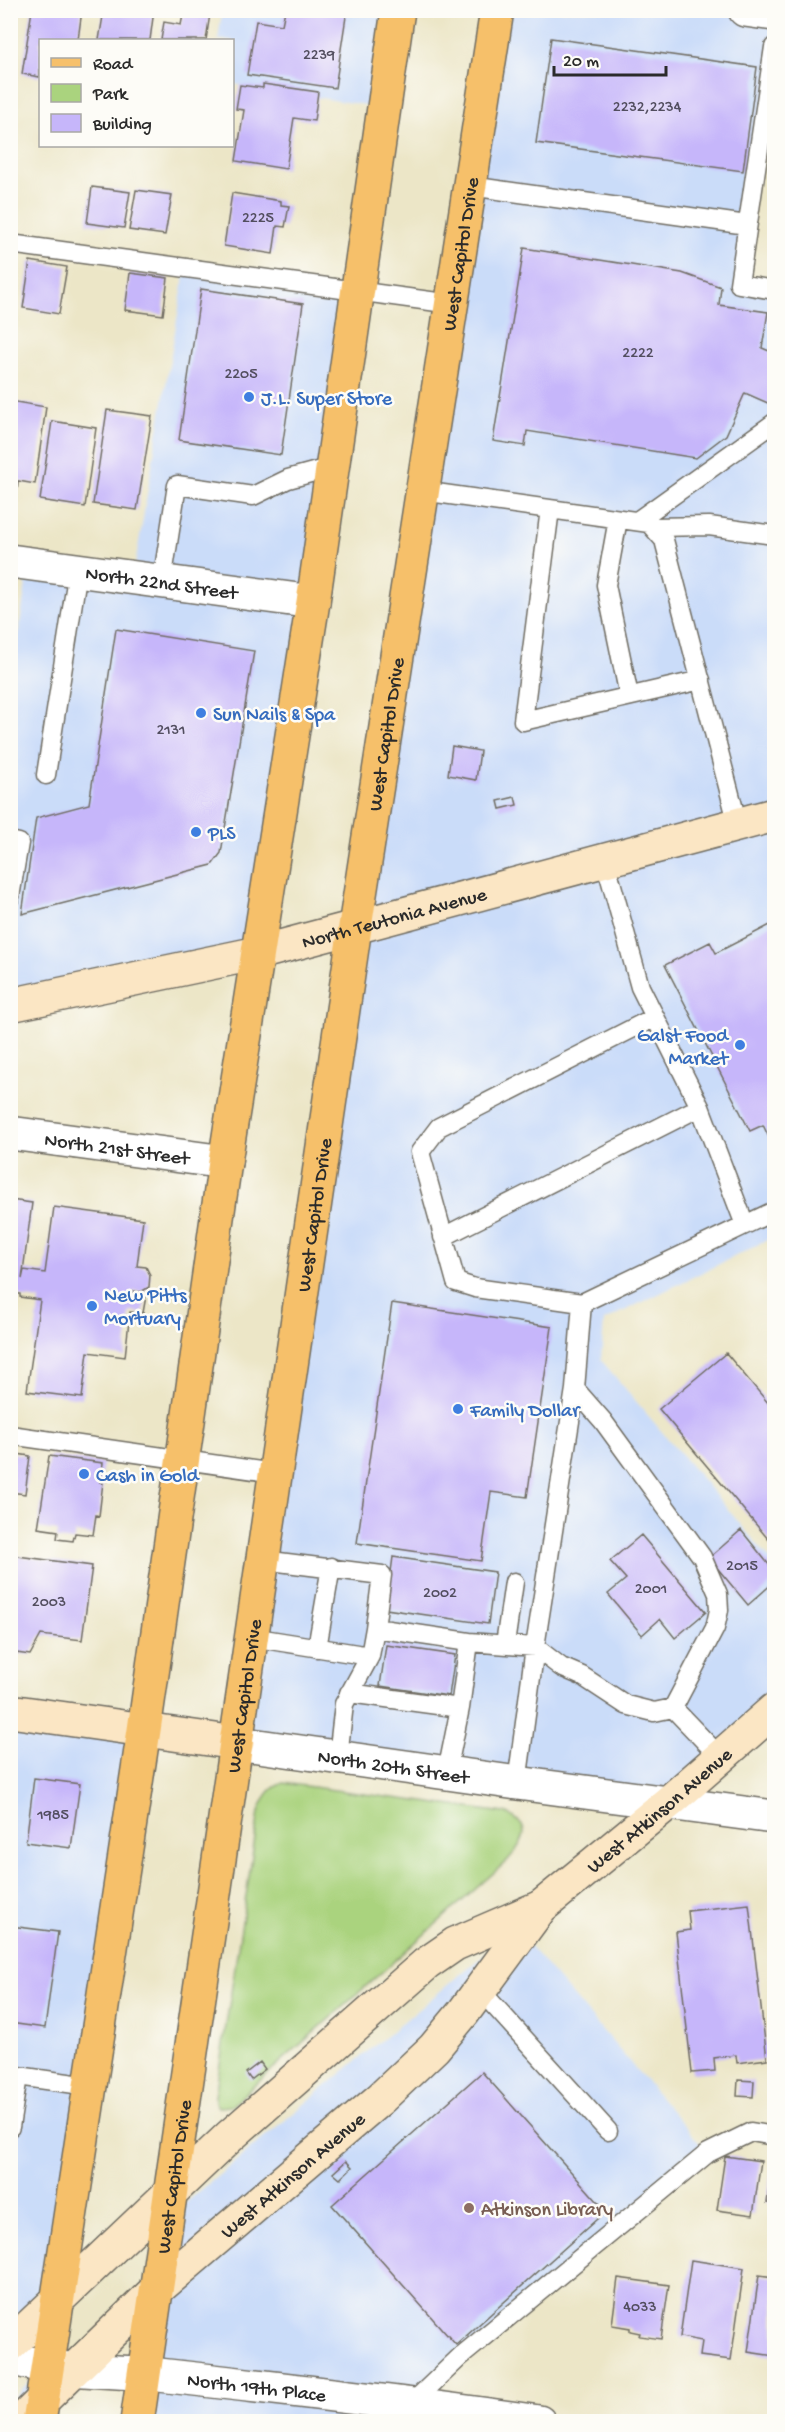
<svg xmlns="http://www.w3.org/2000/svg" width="785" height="2432" font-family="'Gochi Hand',sans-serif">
<rect width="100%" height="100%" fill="#fdfcf7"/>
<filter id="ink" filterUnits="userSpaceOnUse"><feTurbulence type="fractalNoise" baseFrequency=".0167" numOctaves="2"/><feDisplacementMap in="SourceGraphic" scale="12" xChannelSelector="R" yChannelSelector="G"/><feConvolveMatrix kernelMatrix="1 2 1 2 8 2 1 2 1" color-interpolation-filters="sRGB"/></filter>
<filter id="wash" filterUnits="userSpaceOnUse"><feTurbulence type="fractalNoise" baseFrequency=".008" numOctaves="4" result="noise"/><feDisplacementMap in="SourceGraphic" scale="24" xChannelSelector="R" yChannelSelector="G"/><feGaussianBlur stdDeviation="1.35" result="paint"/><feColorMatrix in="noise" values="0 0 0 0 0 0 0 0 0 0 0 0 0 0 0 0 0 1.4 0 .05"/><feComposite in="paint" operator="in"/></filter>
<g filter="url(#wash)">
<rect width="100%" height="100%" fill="#ece6c7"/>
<path fill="#cadcf9" d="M745,10l29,4v33l-35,237 35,6v947l-170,84 -3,39 173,204v146l-105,92 -432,-59 260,-1732z
M222,11h176l-14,97 -151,-24 -1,-44h-14z
M186,267l172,23 -100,663 -247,52v-322l18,-119 104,13z
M11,1711l133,19 -105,691h-28v-20l36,-36 -36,-13z
M515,1929l193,224 -248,204 -52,64 -271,1 28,-202z"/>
<path fill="#aad37e" stroke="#6a7f54" stroke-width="1.5" d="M283,1783l222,30c30,13 19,29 2,48l-276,245 -13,1 -3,-4v-7l44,-284c5,-14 10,-24 24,-29z"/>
<g id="blocks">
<path fill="#c6b6fa" d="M32,10h50l-4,30h-38v37l-18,-3z
M104,10h50l-4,30h-51z
M184,10l26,4 -4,26h-45l3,-18 17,3z
M285,10h62l-12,78 -88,-13 9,-54 26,4z
M551,38l206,29 -14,104 -207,-28z
M263,84l55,8 -4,29 -20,-3 -8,51 -50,-8 8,-51 -8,-1 4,-24 23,3z
M92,187l38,5 -6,36 -37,-5z
M136,190l36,5 -7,40 -36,-5z
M232,193l49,8v4l8,1 -4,21 -8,-1 -4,28 -49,-8z
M524,248l158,25 39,14 -2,18 49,7 -6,36 12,5v41l-4,10 -25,-11 -19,42 -30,23 -169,-27 -2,15 -32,-5z
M30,261l37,6 -8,47 -36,-6z
M130,273l38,5 -5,37 -38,-5z
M201,289l102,15 -22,151 -102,-15z
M10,401l36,6 -11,77 -17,-3 -1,13 -7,-1z
M107,410l45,6 -15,94 -44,-6z
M52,421l44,7 -11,79 -45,-7z
M116,629l138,22 -33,202 -9,12 -190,49 14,-96 53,-14z
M452,746l28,5 -4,29 -28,-5z
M515,797l2,8 -17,4 -2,-8z
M774,923v225l-11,-23 -13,6 -85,-166 45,-23 6,11z
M10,1200l22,3 -10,76 2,-9 21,3 9,-66 89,12 -6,47 9,1 4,8 -1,12 -8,5 -8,-1v3l13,2 -3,17 -13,-1 -5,45 -37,-5 -6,46 -55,-7 13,-91 -20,-3v-3l-10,-2z
M392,1303l160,24 -25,170 -36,-5 -10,69 -124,-18z
M726,1353l48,57v136l-115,-137z
M10,1453l20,3 -5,38 -15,-2z
M49,1456l54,7 -3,19h3l-4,34 -3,-1 -3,20 -18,-2 -2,8 -16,-2 1,-8 -20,-3z
M741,1530l33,41v11l-26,23 -39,-47z
M641,1535l65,77 -31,26 -15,-19 -18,16 -34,-41 18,-15 -16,-18z
M10,1555l82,11 -10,74 -41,-5 -11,20 -20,-3z
M393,1557l102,15 -7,52 -102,-15z
M386,1645l69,10 -6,41 -69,-10z
M34,1778l46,6 -9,64 -45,-6z
M749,1904l18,155 -30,4 -1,-8 -22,3 1,13 -23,2 -16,-141 14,-2 -2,-19z
M10,1926l48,6 -13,96 -35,-5z
M260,2062l5,7 -14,11 -5,-7z
M482,2072l124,139 -150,134 -124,-140z
M738,2080l16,1 -1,16 -16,-1z
M725,2156l36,5 -8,54 -36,-5z
M773,2158h1v46l-7,-1z
M346,2161l6,6 -12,12 -7,-6z
M691,2260l53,8 -13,92 -31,-4 2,-15 -22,-4z
M759,2275l15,2v79l-26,-4z
M618,2278l51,7 -8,54 -22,-3 1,-3 -10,-2v-3l-18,-3z"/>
</g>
</g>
<g filter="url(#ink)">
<use href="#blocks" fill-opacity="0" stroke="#6f6c62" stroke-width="1.5"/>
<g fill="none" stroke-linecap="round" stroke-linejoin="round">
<g stroke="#6f6c62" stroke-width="21">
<path id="lane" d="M774,47l-35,237 35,6
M470,186l277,39
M10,244l442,60
M422,491l227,32 15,17 74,285
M550,509l-27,212 178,-41
M618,519l-12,66 23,111
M637,521l137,-98
M653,527l56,-1 65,9
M162,582l15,-97 76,11 35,-17 44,-12
M46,775l32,-205
M10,841l9,2 -9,54
M605,860l35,127 60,120 45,118
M443,1237l257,-130
M582,1303l-107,-15 -19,-6 -36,-130 19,-25 216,-110
M10,1435l265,38
M263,1560l119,15 -7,53
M251,1637l119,19 -26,48 -6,53
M469,1642l66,5 26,20 21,9 44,29 28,7 19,-4 42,-80 4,-18 -1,-16 -16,-37 -99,-136 -28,-32
M505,1644l9,-62
M317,1648l14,-81
M370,1656l5,-28 94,14 -9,66 -13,64
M349,1693l111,15
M673,1708l46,48
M517,1783l18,-136 40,-258 7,-86 192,-92
M480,1990l128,141
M10,2127l8,-51 71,10
M408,2422l3,-18 49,-47 248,-204 43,-21 23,4"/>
</g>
<g stroke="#6f6c62" stroke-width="36">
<g id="street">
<path d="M745,10l29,4"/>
<path id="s1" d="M10,561l303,41"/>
<path id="s2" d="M10,1133l215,29"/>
<path id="s3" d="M237,1743l280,40 257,34"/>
<path id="s4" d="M10,2357c38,16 107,13 149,18 127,14 254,29 380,47"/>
</g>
</g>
<g stroke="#6f6c62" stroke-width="36">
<g id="secondary">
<path id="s5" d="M10,1005l248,-52 516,-138"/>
<path d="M10,1711l227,32"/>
<path d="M10,2345l219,-208 197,-173 29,-20 86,-37"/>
<path id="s6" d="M20,2422l135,-131 225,-192 54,-51 29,-35 78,-106 128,-105 105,-92"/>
</g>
</g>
<g stroke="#6f6c62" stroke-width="36">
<g id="primary">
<path d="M39,2422l105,-692 81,-568 88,-560 85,-592"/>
<path id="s7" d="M137,2422l218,-1495 142,-917"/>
</g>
</g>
<use href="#lane" stroke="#fff" stroke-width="18"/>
<use href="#street" stroke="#fff" stroke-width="33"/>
<use href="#secondary" stroke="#fbe6c4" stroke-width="33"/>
<use href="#primary" stroke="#f6c06b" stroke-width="33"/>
</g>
</g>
<g fill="#3f7fe0" stroke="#fdfcf7" stroke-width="2">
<circle cx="249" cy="397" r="6"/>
<circle cx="201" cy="713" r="6"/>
<circle cx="196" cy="832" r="6"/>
<circle cx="740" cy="1045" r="6"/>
<circle cx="92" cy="1306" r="6"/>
<circle cx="458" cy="1409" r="6"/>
<circle cx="84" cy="1474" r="6"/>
</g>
<circle fill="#8d6e63" stroke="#fdfcf7" stroke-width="2" cx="469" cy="2208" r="6"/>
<g text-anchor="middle" stroke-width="5" stroke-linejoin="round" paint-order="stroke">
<g font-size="16" fill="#524e5f">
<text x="319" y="59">2239</text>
<text x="647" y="111">2232,2234</text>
<text x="258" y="222">2225</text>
<text x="638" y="357">2222</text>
<text x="241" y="378">2205</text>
<text x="171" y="734">2131</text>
<text x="742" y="1570">2015</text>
<text x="651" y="1593">2001</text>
<text x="440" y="1597">2002</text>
<text x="49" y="1606">2003</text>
<text x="53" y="1819">1985</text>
<text x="640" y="2311">4033</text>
</g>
<g font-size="20" fill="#2b2b2b" stroke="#fdfcf7">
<text dy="7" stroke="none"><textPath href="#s7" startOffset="2192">West Capitol Drive</textPath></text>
<text dy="7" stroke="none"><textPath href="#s1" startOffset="153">North 22nd Street</textPath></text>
<text dy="7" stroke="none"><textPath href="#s7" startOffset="1706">West Capitol Drive</textPath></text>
<text dy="7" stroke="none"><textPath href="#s5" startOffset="394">North Teutonia Avenue</textPath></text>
<text dy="7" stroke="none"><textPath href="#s2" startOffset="108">North 21st Street</textPath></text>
<text dy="7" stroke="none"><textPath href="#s7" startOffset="1220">West Capitol Drive</textPath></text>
<text dy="7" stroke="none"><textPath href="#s7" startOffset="734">West Capitol Drive</textPath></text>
<text dy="7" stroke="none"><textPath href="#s3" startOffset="158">North 20th Street</textPath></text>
<text dy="7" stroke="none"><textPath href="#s6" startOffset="888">West Atkinson Avenue</textPath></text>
<text dy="7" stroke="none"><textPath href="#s6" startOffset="368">West Atkinson Avenue</textPath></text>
<text dy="7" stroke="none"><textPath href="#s7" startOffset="248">West Capitol Drive</textPath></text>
<text dy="7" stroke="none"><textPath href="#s4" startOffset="249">North 19th Place</textPath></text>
</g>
<g font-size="20" fill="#366cbe" stroke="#fdfcf7" text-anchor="start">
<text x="261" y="404">J.L. Super Store</text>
<text x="213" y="720">Sun Nails &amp; Spa</text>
<text x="208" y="839">PLS</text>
<text x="728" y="1041" text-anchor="end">Galst Food<tspan x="728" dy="23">Market</tspan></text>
<text x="104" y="1301">New Pitts<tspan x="104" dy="23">Mortuary</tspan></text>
<text x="470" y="1416">Family Dollar</text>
<text x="96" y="1481">Cash in Gold</text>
</g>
<g font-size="20" fill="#785e54" stroke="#fdfcf7" text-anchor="start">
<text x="481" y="2215">Atkinson Library</text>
</g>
</g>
<rect width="785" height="2432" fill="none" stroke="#fdfcf7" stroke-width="36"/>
<rect x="39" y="39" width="195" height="108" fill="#fdfcf7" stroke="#a9a8a5" stroke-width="1.5"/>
<rect x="51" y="58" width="30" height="9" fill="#f6c06b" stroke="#a9a8a5" stroke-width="1.5"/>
<text x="93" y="69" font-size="18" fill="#2b2b2b">Road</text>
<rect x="51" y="84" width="30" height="18" fill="#aad37e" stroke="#a9a8a5" stroke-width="1.5"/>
<text x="93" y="99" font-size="18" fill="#2b2b2b">Park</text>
<rect x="51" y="114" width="30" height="18" fill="#c6b6fa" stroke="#a9a8a5" stroke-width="1.5"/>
<text x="93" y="129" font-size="18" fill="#2b2b2b">Building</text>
<path d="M554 66v9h112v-9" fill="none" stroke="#2b2b2b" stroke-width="3"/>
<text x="563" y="66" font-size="18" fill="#2b2b2b" stroke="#fdfcf7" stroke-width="4.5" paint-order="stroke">20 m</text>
</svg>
